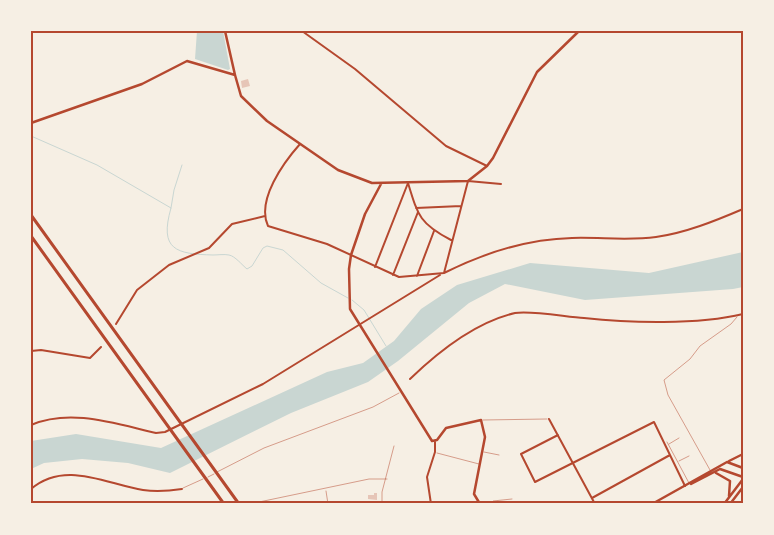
<svg xmlns="http://www.w3.org/2000/svg" width="774" height="535" font-family="Figtree,sans-serif">
<rect width="100%" height="100%" fill="#f6efe4"/>
<path fill="#c9d6d2" d="M197,31h26l7,38 -2,1 -33,-11z
M743,252v35l-10,2 -148,11 -80,-16 -36,19 -71,58 -30,21 -77,31 -121,60 -42,-10 -46,-4 -38,4 -13,6v-28l45,-7 85,14 166,-76 36,-9 31,-22 27,-32 36,-24 73,-22 119,10z"/>
<g fill="none" stroke-linecap="round" stroke-linejoin="round">
<path stroke="#c9d6d2" stroke-width="1" d="M31,136l66,29 74,43c-12,42 5,46 42,47 5,0 11,-1 16,0 6,1 13,10 18,14l5,-3 11,-18 4,-2 16,4 38,33 27,15
M171,208l3,-18 8,-25
M352,300l12,10 22,36"/>
</g>
<path fill="#e6c5b7" d="M248,79l2,7 -8,2 -1,-7z
M374,493h3v7l-9,-1v-4h6z"/>
<g fill="none" stroke-linecap="round" stroke-linejoin="round">
<path stroke="#b5482f" stroke-width="0.5" d="M483,420l64,-1
M667,442l22,41
M669,444l10,-6
M484,452l15,3
M437,453l42,11
M679,461l10,-5
M710,470l-42,-75 -4,-15 26,-21 10,-13 31,-22 6,-7
M217,472l47,-24 109,-41 26,-14
M208,477l6,-3
M183,488l20,-9
M326,491l2,13
M259,502l110,-23h18
M382,504v-12l12,-46
M491,504l2,-3 19,-2"/>
<path stroke="#b5482f" stroke-width="2" d="M302,31l53,38 91,77 41,20
M300,144c-16,18 -44,56 -32,82l59,18 72,33 45,-4 24,-92 33,3
M408,183c10,33 12,41 43,57
M416,208l45,-2
M375,267l33,-84
M444,273c38,-19 84,-34 128,-35 28,-1 56,3 84,-1 29,-4 59,-16 87,-28
M393,275l25,-63
M417,276l17,-45
M116,324l21,-34 32,-25 40,-17 23,-24 33,-8
M31,351l10,-1 49,8 11,-11
M410,379c29,-28 66,-57 105,-66 15,-3 52,4 69,5 45,5 114,7 159,-4
M549,419l46,85
M31,425c40,-17 85,-1 125,8l9,-1 98,-48 177,-109
M558,435l-37,19 14,28 119,-60 31,64
M31,489c34,-29 75,-5 112,1 13,2 26,1 39,-1
M592,498l78,-43
M431,504l-4,-27 8,-25v-10"/>
<path stroke="#b5482f" stroke-width="2.5" d="M225,31l10,44
M31,123l111,-39 45,-23 48,14 6,21 26,25 71,49 34,13 96,-2 19,-15 6,-8 44,-86 42,-41
M381,184l-16,30 -14,41 -2,14 1,40 82,132 5,-1 9,-12 35,-8 4,17 -11,57 6,10"/>
<path stroke="#b5482f" stroke-width="2.5" d="M729,461l14,-7
M716,473l14,8 -1,15
M691,484l29,-15 23,8
M652,504l75,-42 16,6
M724,504l19,-25
M730,504l13,-17"/>
<path stroke="#b5482f" stroke-width="3" d="M31,215l208,289
M31,236l193,268"/>
</g>
<rect width="774" height="535" fill="none" stroke="#f6efe4" stroke-width="65"/>
<rect x="32" y="32" width="710" height="470" fill="none" stroke="#b5482f" stroke-width="2"/>
</svg>
